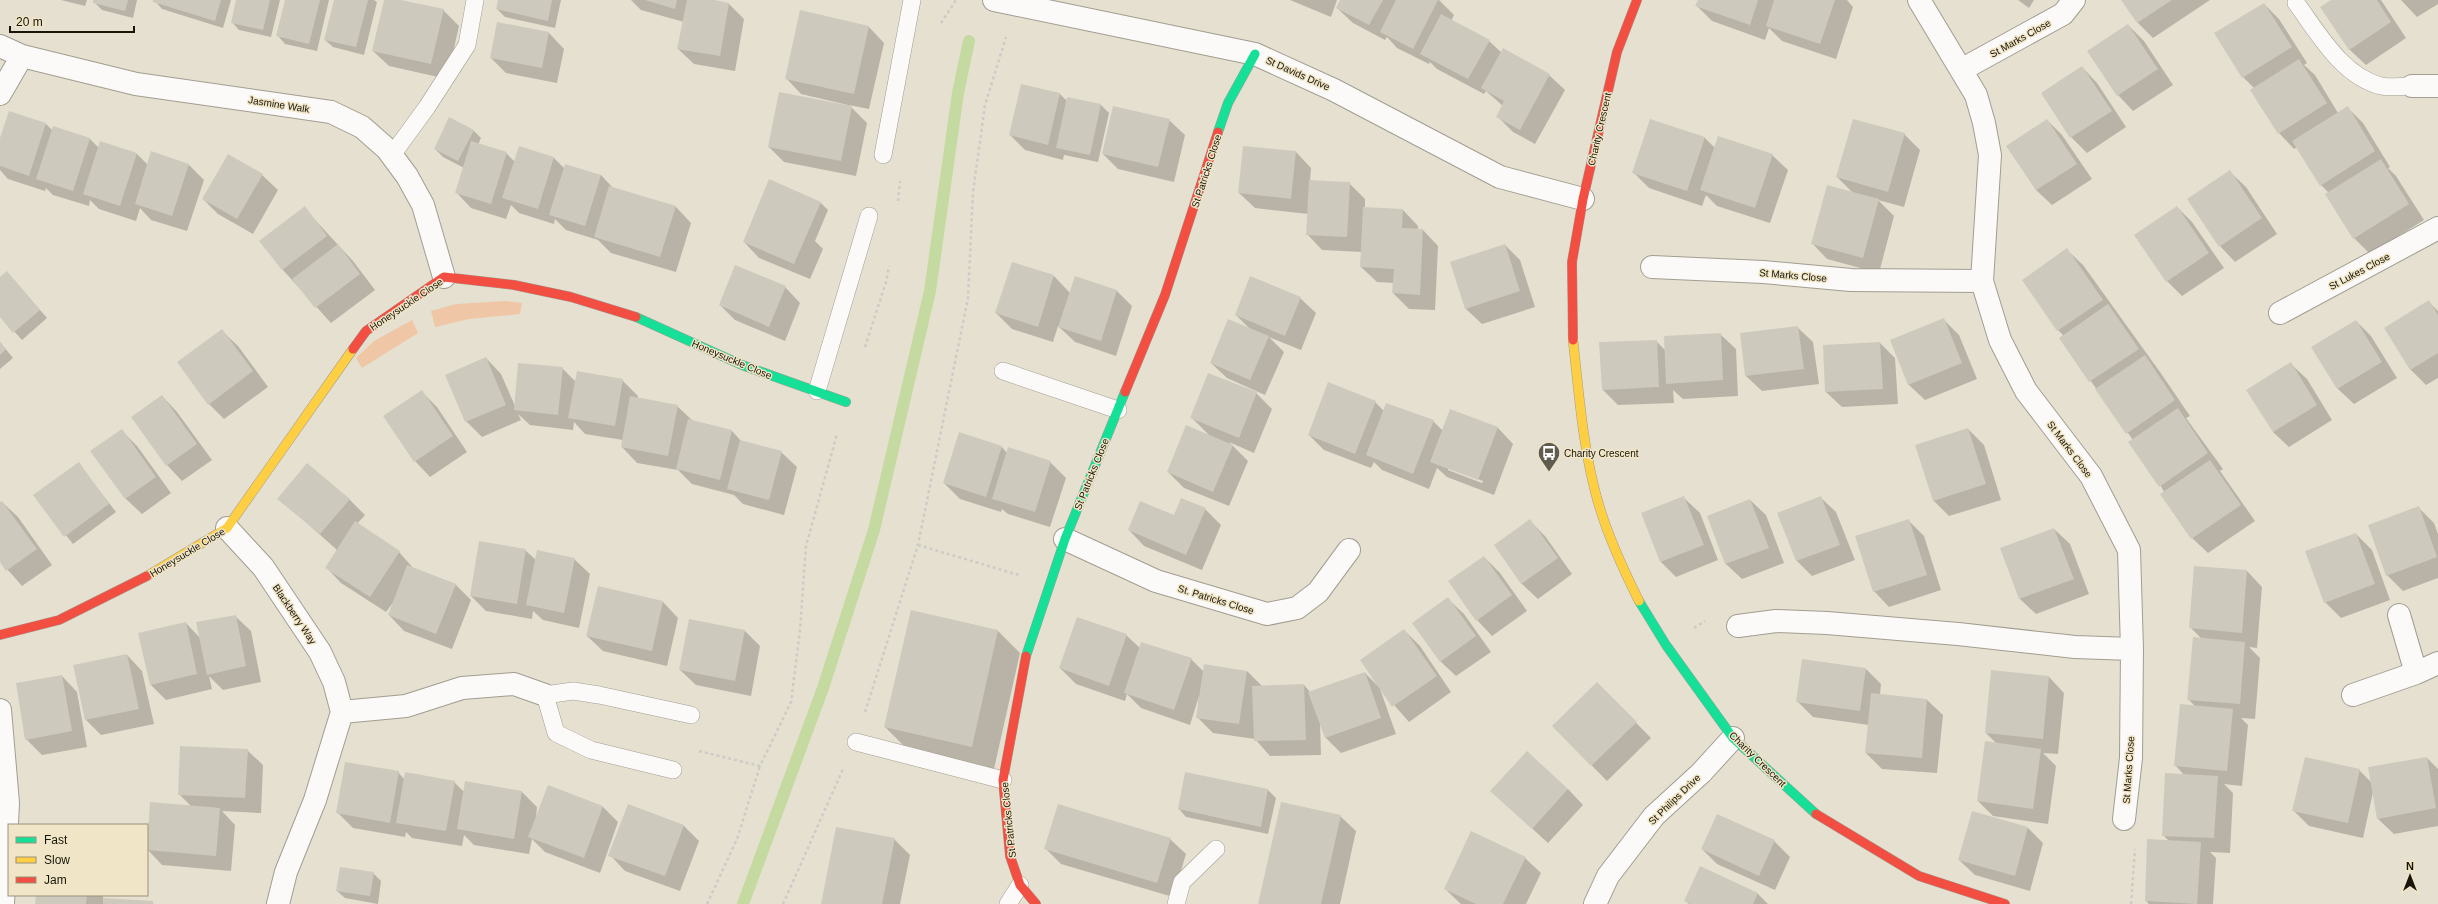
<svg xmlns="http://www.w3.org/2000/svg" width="2438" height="904" font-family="Arial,sans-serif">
<rect width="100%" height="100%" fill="#e6e0d0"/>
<path fill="#efc6a6" d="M505,301l17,2 -2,11 -51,5 -34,8 -4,-16 25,-7z
M412,320l6,13 -56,35 -6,-10 18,-17z"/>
<path fill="#0003" fill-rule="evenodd" d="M61,0h26l-2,6z
M94,0h43l-4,18 -31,-8 -8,-8z
M154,0h77l-8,28 -61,-19z
M237,0h43l-9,37 -32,-7 -7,-8z
M286,0h43l-12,51 -32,-7 -7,-8z
M335,0h39l3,2 -13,53 -31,-8 -8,-7z
M385,0h11l47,10 16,16 -12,53 -58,-13 -16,-15z
M499,0h62l-6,28 -50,-11 -8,-8z
M631,0h79l19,4 15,15 -9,52 -41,-7 -16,-15 6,-27 -43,-12z
M1290,0h47l-6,17z
M1342,0h97l15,15 -3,6 38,20 13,12 47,22 16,15 -30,54 -22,-12 -16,-16 6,-10 -17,-15 -2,3 -47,-25 -7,-7 -1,2 -32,-16 -10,-11 -2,3 -32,-17 -16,-15z
M1699,0h148l6,7 -17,52 -54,-18 -13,-13 -4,12 -53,-19 -15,-15z
M2018,0h16l-5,8z
M2123,0h87l-57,38 -15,-15z
M2333,0h48l25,38 -40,27 -16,-15 -28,-42z
M2401,0h37v4l-21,13z
M2264,4l15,15 28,44 -3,2 11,10 23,38 9,-6 16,16 27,44 -2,1 8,8 28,44 -54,34 -16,-16 -25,-45 -8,-8 -24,-38 -3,2 -15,-16 -25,-45 -11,-11z
M801,11l68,16 15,16 -15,66 -20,-4 18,18 -11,53 -72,-14 -15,-15 79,-41v-1l-47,-11 -15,-16z
M498,23l51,10 15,16 -7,34 -51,-10 -15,-15z
M2128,25l16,16 29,44 -40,26 -15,-16z
M2082,67l15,16 29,44 -39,26 -16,-16 -29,-44z
M1060,94l7,7 1,-3 33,7 8,8 -11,49 -34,-7 -1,5 -38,-10 -15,-15z
M1169,120l16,15 -11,47 -56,-13 -15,-15z
M2047,120l15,15 30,44 -40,26 -16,-15 -29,-44z
M46,124l6,6 38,9 9,9 1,-6 37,12 11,11 40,-1 16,16 -17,51 -36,-11 -11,-12 -4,13 -37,-12 -9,-9 -1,6 -36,-11 -7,-7 -1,3 -37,-12 -8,-9v-29z
M473,130l8,8 -3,7 28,8 9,9 4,-14 35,10 11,11 36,6 13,14 62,18 15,16 -15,49 -65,-19 -13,-13 -32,-10 -11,-11 -1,5 -35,-11 -8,-8 -5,14 -35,-11 -15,-16 8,-24 -21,-11 -8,-8z
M1904,134l16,16 -16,57 -26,-7 16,16 -15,57 -52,-14 -15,-16 41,-50 -16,-16z
M1704,137l11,11 57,7 16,15 -18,53 -53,-17 -11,-11 -4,11 -53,-18 -16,-16z
M1296,152l15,16 -1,13 39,2 16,16v9l38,2 15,16v4h5l15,16 -3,64 -26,-1 -16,-16 1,-10 -17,-1 -16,-15 1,-15 -40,-2 -15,-16 1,-20 -53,-6 -16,-15z
M2230,172l16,15 31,47 -42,28 -15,-16z
M262,175l16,15 -25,44 -35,-20 -15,-15z
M820,202l8,8 -13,31 8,8 -13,30 -51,-21 -15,-16z
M2177,207l15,15 32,46 -42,28 -15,-15z
M304,208l49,53 22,29 -44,33 -49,-54z
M1505,245l15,15 15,47 -53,17 -16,-15 -15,-47z
M2067,250l16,15 77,107 30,44 -4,2 37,51 -3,2 35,50 -47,32 -16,-15 -59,-98 -73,-102 3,-3 -5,-5z
M1054,276l16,17 47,-2 15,15 -16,50 -41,-14 -17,-16 -5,16 -41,-13 -16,-16z
M0,278l14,2 33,38 -25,22 -22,-24z
M785,287l15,16 -15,38 -50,-21 -15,-15z
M1300,298l16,15 -15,37 -32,-13 15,15 -19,43 -38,-17 -16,-15 39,-34 -14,-14z
M2429,302l9,9v67l-12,7 -16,-16z
M1943,319l16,16 18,44 -52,21 -16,-15 -18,-44z
M2356,321l15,15 26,42 -43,26 -16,-15 -26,-41z
M1797,327l16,15 6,42 -57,7 -16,-15z
M222,331l16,15 30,41 -44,32 -15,-15z
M1720,334l16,15 2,47 -55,3 -10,-9 1,13 -56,2 -15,-15 53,-49 9,9z
M0,342l13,16 -13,11z
M1880,343l15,15 3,46 -56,3 -16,-15z
M486,358l15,16 14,32 47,-38 14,14 46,-2 16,16v2l39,8 16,15 39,10 10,11 39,10 16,15 -13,48 -41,-11 -9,-9 -42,-11 -14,-14 -41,-7 -15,-16 1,-7 -38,-6 -11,-12 -1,8 -43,-5 -12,-11 3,6 -39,17 -16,-16z
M2291,364l16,15 25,41 -43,27 -16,-15z
M421,391l16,16 30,45 -37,25 -15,-16z
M1256,393l16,16 -18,44 -25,-11 19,19 -19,45 -45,-18 -16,-16 42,-36 -19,-19z
M162,396l15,16 35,48 -30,21 -15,-16z
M1375,402l9,9 49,10 10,10 8,-21 47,18 15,16 -19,51 -47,-18 -10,-9 -8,21 -47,-19 -8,-8 -3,6 -47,-18 -15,-15zM1448,468l35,13 -1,2 -34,-13z
M1968,429l16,16 17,55 -52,16 -15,-15 -18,-55z
M121,430l16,16 34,47 -29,21 -16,-15 -34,-48z
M1002,447l5,6 43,9 16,16 -16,49 -42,-13 -6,-5 -1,3 -41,-13 -16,-16z
M78,463l38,49 -43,32 -39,-49z
M1820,497l16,15 19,48 -43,16 -15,-15 -19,-47z
M279,498l70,1 16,16 -8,9 42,28 15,17 41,15 16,16 -19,49 -48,-18 -15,-16 6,-15 -9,12 -45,-29 -15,-16 11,-17z
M1684,498l16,15 18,47 -42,17 -15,-15z
M1750,500l16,15 18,48 -42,16 -16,-15 -18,-48z
M2,502l16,15 34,48 -30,21 -22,-25v-57z
M2418,507l16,16 4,11v44l-35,13 -16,-16z
M1205,509l16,16 -19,45 -58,-24 -15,-16z
M1908,520l16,16 17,54 -52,17 -15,-16z
M1530,521l15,15 27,38 -34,25 -16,-15 -27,-39z
M2054,529l16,15 19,50 -53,20 -16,-15 -19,-50z
M2356,534l16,16 18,50 -49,18 -16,-16z
M525,550l11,10 38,-1 16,15 -11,54 -36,-8 -10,-9 -1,8 -46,-8 -15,-15z
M1484,557l16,16 27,38 -35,25 -15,-16z
M2247,571l15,16 -5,61 -8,-1 11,11 -5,61 -14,-1 7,7 -6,61 -18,-2 9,9 -3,60 -20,-1 6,6 -3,46h-64l-3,-3 23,-60 -6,-6 22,-59 -10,-11 20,-59 -7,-7 13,-61 -11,-11z
M599,587l64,15 15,16 -11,48 -64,-15 -16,-15z
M1448,599l16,15 27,38 -35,24 -16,-15z
M911,612l87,19 22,22 -26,116 -87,-20 -22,-22z
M235,616l16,15 10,51 -38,8 -14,-14 3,13 -46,11 -15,-15 35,-62 14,15z
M1404,630l16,16 31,46 -42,30 -29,-33 16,45 -55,19 -15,-15 -6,-15 1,32 -51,1 -15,-17 -42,-6 -16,-16 2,-21 -9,29 -49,-17 -14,-14 -2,7 -49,-17 -16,-16 66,-33 14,13 51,11 13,13 43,-1 15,15 42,-1 6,7 55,-19 13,13z
M745,631l15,15 -9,50 -55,-11 -16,-15z
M127,655l15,16 12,53 -53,11 -16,-16z
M1866,669l15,15 -1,11 47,5 16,15 -6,58 -55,-4 -16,-16 3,-28 -56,-8 -16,-16z
M62,676l15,16 10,55 -45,8 -16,-16z
M2049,677l15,16 -6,61 -15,-1 13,13 -8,58 -55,-8 -15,-15 19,-57 -11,-11z
M1597,683l54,55 -44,43 -54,-55z
M247,750l16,15 -2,48 -39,-2 13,14 -4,46 -69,-6 -15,-16 4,-46 40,3 -12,-12z
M2427,758l11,11v57l-44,8 -16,-15 -5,-27 -10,46 -54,-12 -16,-16 66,-40 13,13z
M398,772l6,7 50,3 10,10h58l15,15 -1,11 12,-32 55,21 15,15 -18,51 -55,-21 -13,-13 -3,15 -55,-9 -10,-10 -2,11 -50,-8 -6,-6 -1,5 -52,-9 -16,-16z
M1568,789l15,16 -35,38 -57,-52z
M1268,790l8,8 -8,36 -82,-17 -7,-8z
M1340,816l16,15 -16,73h-80z
M1717,816l57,25 16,16 -15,33 -58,-26 -15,-15z
M683,825l16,16 -19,50 -55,-20 -15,-16z
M2028,828l15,15 -13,48 -55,-16 -16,-15z
M894,839l16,16 -10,49h-78z
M1170,839l16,15 -13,43 -112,-33 -16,-16z
M1525,858l16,15 -15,31h-65l-16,-15z
M1701,867l57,27 10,10h-79l-3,-3z
M373,873l8,8 -3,23 -33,-6 -8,-7z
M37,895h66v4l52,5h-119z"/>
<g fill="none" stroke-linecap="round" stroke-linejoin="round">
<path stroke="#c4daa1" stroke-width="12" d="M743,904l80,-216 51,-158 56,-239 28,-198 11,-52"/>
</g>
<path fill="#cdcabd" d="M93,0h35l-3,11 -32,-8z
M153,0h68l-6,21 -62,-19z
M236,0h34l-7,30 -32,-7z
M285,0h35l-11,44 -33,-8z
M334,0h34l-12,47 -32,-7z
M384,0h17l43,9 -13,55 -59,-13z
M498,0h54l-4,21 -52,-12z
M645,0h32l-2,9z
M687,0h28l14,3 -9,53 -43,-7z
M1340,0h43l-14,25 -33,-17z
M1396,0h42l-25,49 -33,-17z
M1698,0h60l-8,25 -55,-19z
M1774,0h61l-15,44 -54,-18z
M2121,0h51l-35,23z
M2331,0h46l14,22 -42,28 -29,-43z
M2264,3l28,44 -50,31 -28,-45z
M800,10l69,16 -15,68 -69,-15z
M1441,14l49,26 -22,39 -48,-25z
M497,22l52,10 -7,36 -52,-10z
M2128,24l30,45 -41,27 -30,-45z
M1503,48l47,26 -30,56 -24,-13 8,-16 -23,-13z
M2299,59l28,44 -49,31 -28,-44z
M2082,66l30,45 -42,27 -29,-45z
M1021,84l39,9 -12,52 -39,-10z
M779,92l73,14 -11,55 -73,-14z
M1067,97l34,7 -11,51 -34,-7z
M1113,106l57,13 -12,48 -56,-13z
M2348,106l27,45 -55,35 -28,-45z
M9,111l37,12 -17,53 -29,-10v-28z
M449,117l25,13 -16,31 -24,-12z
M1650,119l55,18 -18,54 -55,-18z
M1853,119l52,14 -17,59 -52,-15z
M2047,119l30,45 -41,26 -30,-44z
M53,126l37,12 -17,53 -37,-12z
M1718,136l55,18 -18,54 -55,-18z
M100,141l37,12 -17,53 -37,-12z
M471,141l36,11 -16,52 -36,-11z
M519,146l35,11 -16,52 -36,-11z
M1243,146l53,5 -5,48 -53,-6z
M151,151l38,13 -17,52 -37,-12z
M228,154l35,20 -26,45 -35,-20z
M2381,159l28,45 -56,35 -28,-45z
M565,164l36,11 -16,51 -36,-11z
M2230,170l32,48 -43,29 -32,-48z
M769,179l52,23 -27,62 -51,-22z
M1309,180l41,2 -3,55 -41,-2z
M1827,185l52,14 -16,59 -52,-14z
M609,186l67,20 -16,51 -66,-20z
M305,206l22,30 -45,34 -23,-29z
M2177,206l32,47 -43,29 -32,-47z
M1363,207l40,2 -1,19 21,1 -3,66 -28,-2 2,-24 -34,-2z
M338,244l22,30 -45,34 -23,-29z
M1505,244l15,47 -55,18 -15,-47z
M2067,248l36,52 -46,31 -35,-51z
M1012,262l42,13 -16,52 -43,-14z
M735,265l51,21 -17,41 -50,-22z
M7,271l33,39 -27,23 -13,-16v-40z
M1075,276l42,14 -16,51 -43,-14z
M1250,276l51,21 -16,39 -50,-21z
M2429,300l9,15v38l-28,17 -26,-42z
M2108,304l31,45 -50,33 -30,-44z
M1944,318l18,45 -54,22 -18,-45z
M1228,319l41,17 -19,44 -40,-17z
M2356,320l26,42 -45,27 -26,-42z
M1798,326l6,43 -59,7 -5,-43z
M222,329l31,42 -45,34 -31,-43z
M1721,333l2,47 -57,4 -2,-48z
M1657,340l2,47 -57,3 -3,-48z
M0,342l6,7 -6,6z
M1880,342l3,47 -58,3 -2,-47z
M2145,355l30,45 -49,34 -31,-45z
M486,357l20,48 -41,17 -20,-47z
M2291,362l26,43 -44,27 -27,-42z
M518,363l45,4 -5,48 -44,-5z
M577,371l46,8 -8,47 -47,-8z
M1208,373l49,19 -18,46 -49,-20z
M1328,382l48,19 -21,53 -47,-19z
M422,390l31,46 -39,26 -31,-46z
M162,395l35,49 -31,22 -35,-49z
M630,396l48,9 -10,51 -47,-9z
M1386,403l48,17 -21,54 -47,-19z
M2178,408l30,45 -49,34 -31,-45z
M1450,409l48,18 -20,53 -48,-18z
M688,419l44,11 -12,50 -44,-11z
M1186,425l47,20 -20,47 -46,-20z
M1968,428l18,56 -53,17 -18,-56z
M122,429l34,48 -31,22 -35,-48z
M959,432l43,14 -16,51 -43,-14z
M740,440l42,11 -13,49 -42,-11z
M1008,447l43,14 -16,51 -43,-13z
M2210,460l31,45 -50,34 -31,-45z
M79,462l30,42 -45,33 -31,-42z
M307,463l43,36 -30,35 -43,-35z
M1684,496l20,49 -44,17 -19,-49z
M1821,496l19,49 -44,16 -19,-48z
M1181,498l25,10 -20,47 -58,-25 12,-29 34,14z
M1750,499l19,49 -44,16 -18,-48z
M2,501l35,48 -31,22 -6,-9v-60z
M2419,506l18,51 -51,19 -18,-51z
M1530,519l28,39 -37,26 -27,-39z
M1909,519l18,56 -54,17 -18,-56z
M355,521l45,30 -30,46 -45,-29z
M2054,528l20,51 -55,20 -19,-51z
M2356,533l19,51 -51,19 -19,-52z
M479,541l47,8 -9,55 -47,-8z
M537,550l38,8 -11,55 -38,-8z
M1484,556l28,39 -36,26 -28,-40z
M407,565l49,19 -20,50 -48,-19z
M2194,566l53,4 -5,63 -53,-5z
M598,586l65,15 -11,50 -66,-15z
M1448,597l28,39 -36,26 -28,-39z
M911,610l87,20 -26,117 -88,-20z
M236,615l10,51 -39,9 -11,-53z
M1077,617l50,17 -18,52 -50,-18z
M689,619l56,11 -10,51 -56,-11z
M186,622l11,52 -47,11 -12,-52z
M1404,629l33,47 -45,31 -32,-47z
M2193,637l52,5 -5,62 -53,-4z
M1141,642l51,16 -18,52 -50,-17z
M127,654l12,55 -54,11 -12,-55z
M1802,659l64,9 -6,43 -64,-9z
M1204,664l43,7 -8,53 -43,-6z
M1991,670l58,6 -6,63 -58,-6z
M1365,672l16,46 -56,20 -17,-46z
M62,675l10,56 -47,9 -9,-57z
M1597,682l40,40 -46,44 -39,-40z
M1304,684l2,56 -52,1 -2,-55z
M1871,693l56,6 -5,59 -57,-5z
M2180,704l53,5 -6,62 -53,-5z
M1985,741l56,8 -8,60 -56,-8z
M180,746l68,3 -3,49 -67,-3z
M1527,751l41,38 -36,40 -42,-38z
M2305,757l55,12 -12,54 -56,-12z
M2427,757l9,51 -59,11 -9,-52z
M345,762l54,9 -9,52 -54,-10z
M405,772l50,9 -9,50 -50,-8z
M1185,772l83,17 -7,38 -83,-18z
M2165,773l53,3 -4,62 -52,-2z
M465,781l57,10 -8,48 -57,-10z
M548,785l55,21 -19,52 -56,-21z
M150,802l70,6 -4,48 -69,-6z
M1281,802l60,13 -20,89h-63z
M628,804l56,21 -19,51 -57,-20z
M1058,804l113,34 -14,45 -113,-34z
M1972,811l56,16 -13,49 -57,-16z
M1717,814l58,26 -16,36 -58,-27z
M836,827l59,11 -13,66h-61z
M1471,831l55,26 -23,47h-27l-32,-15z
M2147,839l54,3 -4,62 -52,-3z
M1700,866l58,27 -5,11h-62l-7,-3z
M340,867l34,5 -4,24 -34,-5z
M36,895h51l-1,9h-51z
M103,898l50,3v3h-50z"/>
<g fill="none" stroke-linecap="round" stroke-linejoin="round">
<g stroke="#a29d91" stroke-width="18">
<path id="lane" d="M2296,3c23,31 46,73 85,83 9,2 21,0 31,0
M392,155l35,-48 40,-62 8,-45
M883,155l29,-155
M1003,371l115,39
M817,391l52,-175
M856,742l147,38
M673,770l-82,-20 -35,-17 -11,-38 28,-4 26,4 92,20
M1008,904l12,-19
M1176,904l6,-22 34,-33"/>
</g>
<g stroke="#a29d91" stroke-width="24">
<path id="street" d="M994,0l261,54 79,36 166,87 83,22
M1919,0l57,95 8,28 6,32 -8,126 18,59 26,51 65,85 38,74 3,99 -1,109 -7,61
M0,46l22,10 114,28 195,28 31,15 25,22 20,27 16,29 21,72
M1961,70l102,-56 11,-14
M2412,86h26
M0,94l22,-38
M1652,267l111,5 88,8 131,1
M2280,313l158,-85
M227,528l36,39 57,85 14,30 8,30 -27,88 -29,72 -8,32
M1065,539l91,42 111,33 30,-6 21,-16 31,-42
M1738,626l38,-5 51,2 131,11 117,13 57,2
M2416,673l22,-10
M2353,695l63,-22 -17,-58
M0,710l8,93 -5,101
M342,712l64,-6 56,-18 52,-4 31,11
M1595,904l13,-28 46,-60 47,-43 32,-35"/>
</g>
<g stroke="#a29d91" stroke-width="10">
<path id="fast" d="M1218,132l10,-29 27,-49
M636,317l106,48 104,37
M1639,601l27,44 67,93 83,76
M1026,656l39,-117 60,-147"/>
</g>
<g stroke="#a29d91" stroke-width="10">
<path id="slow" d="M1573,340c6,54 10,110 25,162 10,35 25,67 41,99
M147,576l80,-48 126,-179"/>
</g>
<g stroke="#a29d91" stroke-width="10">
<path id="jam" d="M1573,340l-1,-78 11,-63 34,-147 20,-52
M353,349l13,-18 78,-54 70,8 57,12 65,20
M1125,392l40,-97 53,-163
M0,635l59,-15 88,-44
M1026,656l-23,124 7,76 10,29 16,19
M1816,814l103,62 86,28"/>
</g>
<path stroke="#cccbc7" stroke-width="2.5" stroke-dasharray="3 3" stroke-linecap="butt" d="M941,23l15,-23
M898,201l2,-20
M865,347l21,-65 3,-16
M918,545l101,30
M1694,628l11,-7
M865,712l53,-167 50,-247 5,-106 12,-87 21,-68
M699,751l61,15 31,-64 9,-72 6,-84 31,-112
M707,904l30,-65 23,-73
M783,904l60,-135
M2131,904l4,-55"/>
<use href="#lane" stroke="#fbfaf8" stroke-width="17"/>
<use href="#street" stroke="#fbfaf8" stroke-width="22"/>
<use href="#fast" stroke="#16e098" stroke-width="9"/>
<use href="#slow" stroke="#ffcf43" stroke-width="9"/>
<use href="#jam" stroke="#f24e42" stroke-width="9"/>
</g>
<defs>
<g id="bus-pin" transform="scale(1.15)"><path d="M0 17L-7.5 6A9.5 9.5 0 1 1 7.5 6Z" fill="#605b4f" stroke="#f0e5c6"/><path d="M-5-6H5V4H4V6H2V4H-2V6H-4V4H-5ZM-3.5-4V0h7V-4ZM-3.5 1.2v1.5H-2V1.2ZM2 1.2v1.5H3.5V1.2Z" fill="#fff"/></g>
</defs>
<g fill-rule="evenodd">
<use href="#bus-pin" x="1549" y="453"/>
</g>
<g text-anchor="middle" stroke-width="3" stroke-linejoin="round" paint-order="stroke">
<g font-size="10" fill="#181409" stroke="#f0e5c6">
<text transform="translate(2020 38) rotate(-29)" y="4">St Marks Close</text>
<text transform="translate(1298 73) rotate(24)" y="4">St Davids Drive</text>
<text transform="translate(279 104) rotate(9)" y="4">Jasmine Walk</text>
<text transform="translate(1599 129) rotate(-77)" y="4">Charity Crescent</text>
<text transform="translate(1206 171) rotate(-72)" y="4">St Patricks Close</text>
<text transform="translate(2359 271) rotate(-28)" y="4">St Lukes Close</text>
<text transform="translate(1793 275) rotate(5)" y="4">St Marks Close</text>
<text transform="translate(406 304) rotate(-34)" y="4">Honeysuckle Close</text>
<text transform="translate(732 359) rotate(23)" y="4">Honeysuckle Close</text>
<text transform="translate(2070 449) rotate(53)" y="4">St Marks Close</text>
<text transform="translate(1091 474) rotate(-68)" y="4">St Patricks Close</text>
<text transform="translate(187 552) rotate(-31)" y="4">Honeysuckle Close</text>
<text transform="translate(1216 599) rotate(17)" y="4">St. Patricks Close</text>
<text transform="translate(295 614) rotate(56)" y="4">Blackberry Way</text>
<text transform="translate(1758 759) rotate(44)" y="4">Charity Crescent</text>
<text transform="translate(2128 770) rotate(-86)" y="4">St Marks Close</text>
<text transform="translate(1674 799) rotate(-44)" y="4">St Philips Drive</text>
<text transform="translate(1008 820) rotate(-96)" y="4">St Patricks Close</text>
</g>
<g font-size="10" fill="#181409" stroke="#f0e5c6" text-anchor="start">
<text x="1564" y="457">Charity Crescent</text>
</g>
</g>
<rect x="8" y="824" width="140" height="72" fill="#f0e5c6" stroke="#9a917a"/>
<rect x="16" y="837" width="20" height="6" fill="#16e098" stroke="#9a917a"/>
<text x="44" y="844" font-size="12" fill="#181409">Fast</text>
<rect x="16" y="857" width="20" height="6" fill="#ffcf43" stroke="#9a917a"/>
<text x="44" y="864" font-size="12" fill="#181409">Slow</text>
<rect x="16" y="877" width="20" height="6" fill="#f24e42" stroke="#9a917a"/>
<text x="44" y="884" font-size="12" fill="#181409">Jam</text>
<g transform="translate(2410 876)" stroke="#f0e5c6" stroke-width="3" paint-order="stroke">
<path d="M0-3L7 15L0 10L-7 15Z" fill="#181409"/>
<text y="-6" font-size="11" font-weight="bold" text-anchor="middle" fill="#181409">N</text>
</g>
<path d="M10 26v6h124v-6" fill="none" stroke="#181409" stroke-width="2"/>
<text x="16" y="26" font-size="12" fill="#181409" stroke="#f0e5c6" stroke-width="3" paint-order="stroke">20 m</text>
</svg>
